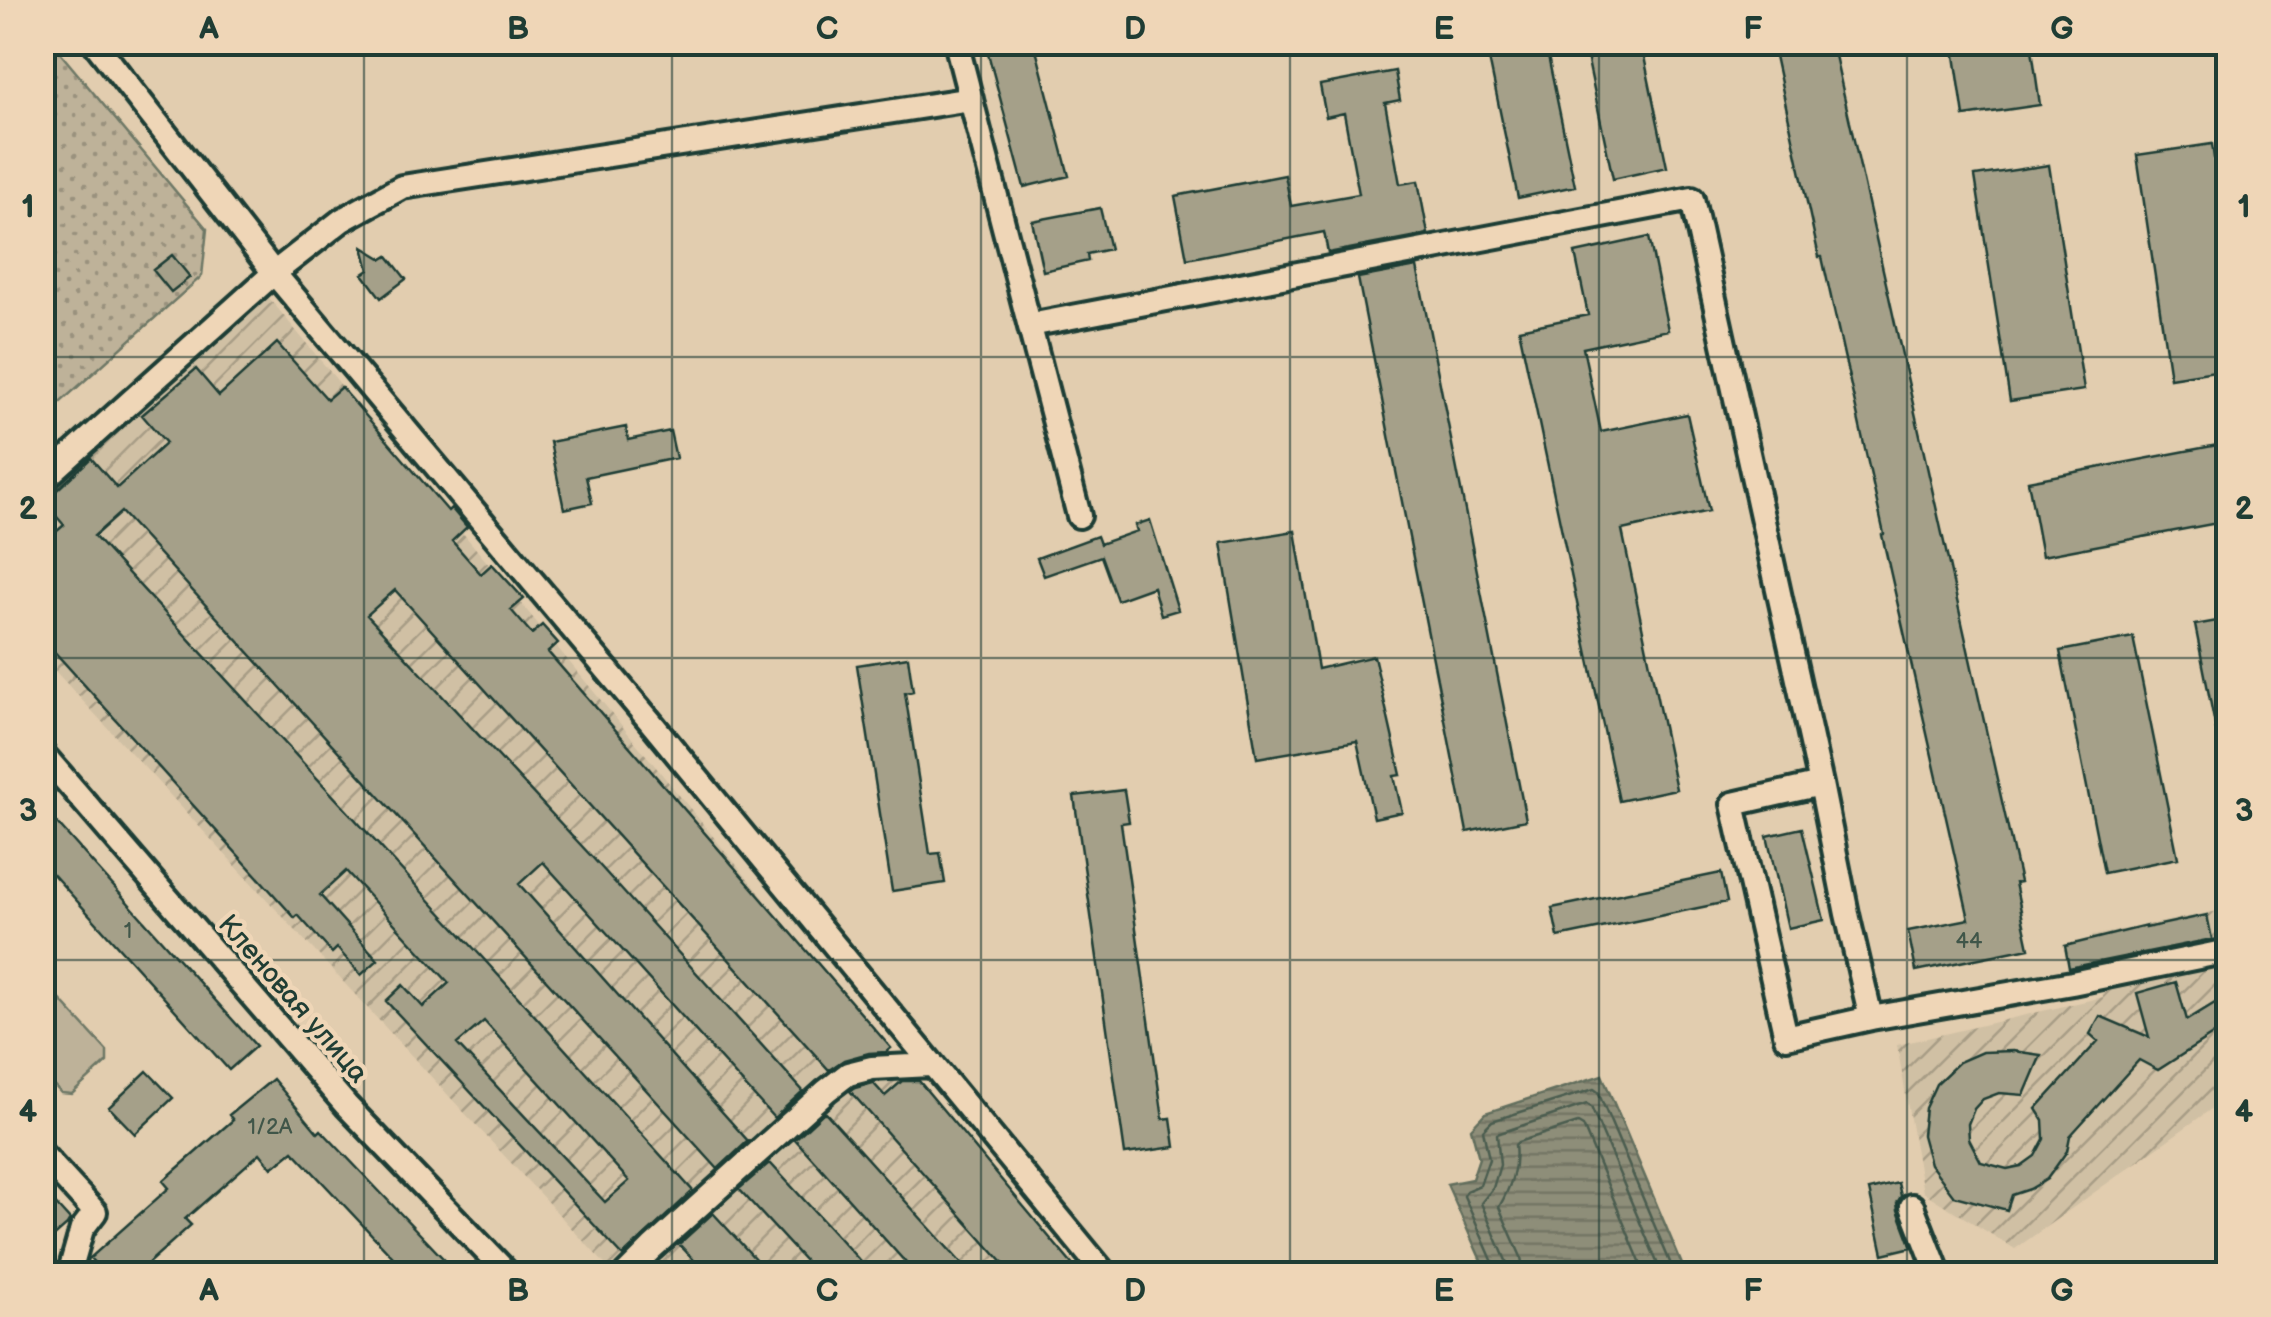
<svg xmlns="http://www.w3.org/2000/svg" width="2271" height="1317" font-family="'Balsamiq Sans',sans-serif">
<defs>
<pattern id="industrial-furrows" width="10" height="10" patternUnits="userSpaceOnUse" patternTransform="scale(2.5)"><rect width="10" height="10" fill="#d0c0a4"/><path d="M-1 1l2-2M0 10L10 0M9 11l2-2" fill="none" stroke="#a89d86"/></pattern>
<pattern id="garden-dots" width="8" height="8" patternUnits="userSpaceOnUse" patternTransform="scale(2.5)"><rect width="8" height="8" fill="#beb299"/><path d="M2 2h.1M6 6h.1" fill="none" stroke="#9a927e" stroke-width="1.8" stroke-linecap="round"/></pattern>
<pattern id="water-rules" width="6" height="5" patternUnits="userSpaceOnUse" patternTransform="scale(2.5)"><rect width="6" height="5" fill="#8e8e79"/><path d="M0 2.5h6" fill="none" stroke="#737564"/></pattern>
</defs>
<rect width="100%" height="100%" fill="#e2cdaf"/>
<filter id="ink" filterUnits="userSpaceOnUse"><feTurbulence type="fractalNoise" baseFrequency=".01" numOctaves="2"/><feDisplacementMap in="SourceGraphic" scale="20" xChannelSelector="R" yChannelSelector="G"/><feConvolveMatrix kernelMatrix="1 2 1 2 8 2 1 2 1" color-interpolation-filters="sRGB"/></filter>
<g filter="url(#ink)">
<path fill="url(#industrial-furrows)" d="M265,293l809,981h-460l-571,-616 -1,-164z
M2228,909v188l-213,152 -92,-57 -26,-147 206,-48 -11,-61z"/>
<path fill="#beb299" stroke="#6e7866" stroke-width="2.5" d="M43,983h2l62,68v11l-35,32 -11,-1 -18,-20z"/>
<path fill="url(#garden-dots)" stroke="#6e7866" stroke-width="2.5" d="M51,42l156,187 -5,47 -159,142 -1,-375z"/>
<path fill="url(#water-rules)" stroke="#626e5d" stroke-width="2.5" d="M1602,1075l84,199h-199l-40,-90 25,-5 7,-21 -8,-30 14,-15z"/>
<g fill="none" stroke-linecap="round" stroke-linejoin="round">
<path stroke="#4b5d50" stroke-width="2.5" d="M1496,1274l-1,-7 -31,-71 2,-5 14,-6 9,-26 -6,-29 9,-9 102,-32 4,3 77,182
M1508,1274l-1,-11 -26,-60 12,-15 7,-23 -3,-31 90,-30 4,3 71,167
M1524,1274l-3,-17 -22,-50c11,-19 19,-39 16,-62l3,-3 60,-19 5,3 62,148"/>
</g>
<path fill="#a5a089" stroke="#1f3d34" stroke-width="2.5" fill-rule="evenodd" d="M985,42h49l35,134 -45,11z
M1519,42h26l30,144 -57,12 -31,-149z
M1584,42h57l26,125 -54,12z
M1772,42h60l188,840 -5,1 14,65 -113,23 -8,-40 61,-12 -87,-384 2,-1 -62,-277h-3z
M1953,42h78l9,63 -76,11z
M1395,71l5,29 -15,3 15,81 18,-3 10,53 -100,19 -4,-21 -137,27 -12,-63 110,-21 6,31 68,-12 -15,-81 -18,4 -6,-32z
M2212,144l16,112v113l-58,9 -33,-223z
M2049,165l35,225 -74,11 -35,-225z
M1100,208l10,41 -23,5 1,7 -45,10 -11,-50z
M1649,237l19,93 -85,18 18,84 86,-18 22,97 -87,19 54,259 -57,12 -100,-472 69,-14 -13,-62z
M363,247l20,12 5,-3 18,23 -25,19 -18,-24 6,-4z
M172,255l18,22 -19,15 -18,-22z
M1417,267l109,553 -59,12 -109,-554z
M277,343l50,56 14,-12 107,124 3,-3 16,19 -15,14 29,33 11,-10 32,35 -13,11 21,24 10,-9 16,18 -10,9 343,396 -5,4 -17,1 -25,7 -15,10 -434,-480 -28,25 225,242 211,234 -29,27 -231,-256 -24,22 229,257 -30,28 -597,-657 -27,24 386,419 213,236 -70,65 -237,-255 17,-16 20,22 26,-24 -103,-112 -26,24 58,65 -17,15 -24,-27 -5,5 -34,-38 -3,3 -253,-280v-94l22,-19 -20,-23 47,-44 26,30 49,-45 -24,-28 54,-46 23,27zM484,1021l145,160 -24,21 -148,-158z
M626,427l2,13 42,-9 6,27 -90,19 6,26 -28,6 -14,-67z
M2228,443v78l-186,35 -14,-75z
M1150,520l28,90 -17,5 -8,-28 -36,13 -16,-44 -57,20 -7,-18 60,-22 3,8 37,-13 -2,-6z
M1295,531l23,138 56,-13 27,119 -7,1 8,36 -28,6 -17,-77 -100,17 -36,-215z
M2228,619v136h-7l-26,-130z
M2133,637l45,221 -74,15 -44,-222z
M908,657l5,34 -8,2 25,161 10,-1 5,30 -53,8 -35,-226z
M1124,790l5,32 -8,1 42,296 8,-1 4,29 -50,7 -51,-358z
M56,822l200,224 -27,24 -187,-208v-28z
M1802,828l22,92 -36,8 -21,-92z
M1721,873l6,29 -169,35 -6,-29z
M2207,915l5,24 -143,29 -4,-22 81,-20v2z
M2176,982l11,38 41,-25v30l-70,45 -19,-10 -69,76 -3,15 -20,28 -17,10 -18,6 -5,15 -53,-14 -24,-32 -8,-29 3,-27 11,-24 23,-22 23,-10 31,-1 28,4 -17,40 -25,-2 -16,6 -9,10 -6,15 1,15 12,23 26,7 14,-3 14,-10 9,-17 -1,-19 -7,-11 62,-68 -8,-7 10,-18 49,21 -12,-44z
M147,1071l26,27 -38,36 -26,-27z
M273,1079l45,54 3,-3 137,144h-49l-116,-123 -21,17 -12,-15 -75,66 6,6 -55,49h-31l-15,-16 79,-70 -6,-7 70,-61 -4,-5z
M902,1081h17l161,193h-67l-163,-183 5,-3 18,-5 12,13z
M823,1113h3l145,161h-55l-121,-135z
M768,1164h3l101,110h-55l-78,-85z
M1898,1183l3,13 -4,7 1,7 14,37 -29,7 -14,-64z
M42,1189l28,31 -3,5 -25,22z
M713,1213l56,61h-62l-28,-30z"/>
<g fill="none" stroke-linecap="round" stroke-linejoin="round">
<g stroke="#1f3d34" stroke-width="30">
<path id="minor" d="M94,42l180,231 375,447 456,554
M956,42l123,474
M1030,325l662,-126 129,585 -88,20 53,233 85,-19
M42,481l232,-208 68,-53 60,-33 569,-88
M42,753l304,352 162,169
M1821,784l26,130 24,104 201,-35 156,-32
M42,1154l53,58 -13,17 -12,42 3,3
M1912,1206l25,64 -3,4
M626,1274l26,-26 174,-157 22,-17 24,-6 59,-3"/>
</g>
<use href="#minor" stroke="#efd6b7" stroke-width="22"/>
</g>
</g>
<path fill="none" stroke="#1f3d34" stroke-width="2.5" stroke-opacity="0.55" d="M364,42v1232M672,42v1232M981,42v1232M1290,42v1232M1599,42v1232M1907,42v1232M42,357h2186M42,658h2186M42,960h2186"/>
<g text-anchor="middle" stroke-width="9" stroke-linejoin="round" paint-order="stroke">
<g font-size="22" fill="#405649">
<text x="128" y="938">1</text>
<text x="1969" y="948">44</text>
<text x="270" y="1134">1/2А</text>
</g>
<g font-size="28" fill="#1f3d34" stroke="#efd6b7">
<text transform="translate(294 998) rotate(49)" y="10">Кленовая улица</text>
</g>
</g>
<rect width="2271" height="1317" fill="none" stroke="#efd6b7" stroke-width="110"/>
<rect x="55" y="55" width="2161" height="1207" fill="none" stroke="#1f3d34" stroke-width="4"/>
<g font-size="32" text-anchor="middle" font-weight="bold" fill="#1f3d34">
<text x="209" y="39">A</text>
<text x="518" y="39">B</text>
<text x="827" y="39">C</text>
<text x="1135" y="39">D</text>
<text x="1444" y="39">E</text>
<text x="1753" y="39">F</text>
<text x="2062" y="39">G</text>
<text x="28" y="217">1</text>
<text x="2244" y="217">1</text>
<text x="28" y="519">2</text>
<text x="2244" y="519">2</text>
<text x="28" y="821">3</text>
<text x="2244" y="821">3</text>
<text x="28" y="1122">4</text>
<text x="2244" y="1122">4</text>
<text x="209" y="1301">A</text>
<text x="518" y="1301">B</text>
<text x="827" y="1301">C</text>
<text x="1135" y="1301">D</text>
<text x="1444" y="1301">E</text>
<text x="1753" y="1301">F</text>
<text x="2062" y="1301">G</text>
</g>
</svg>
